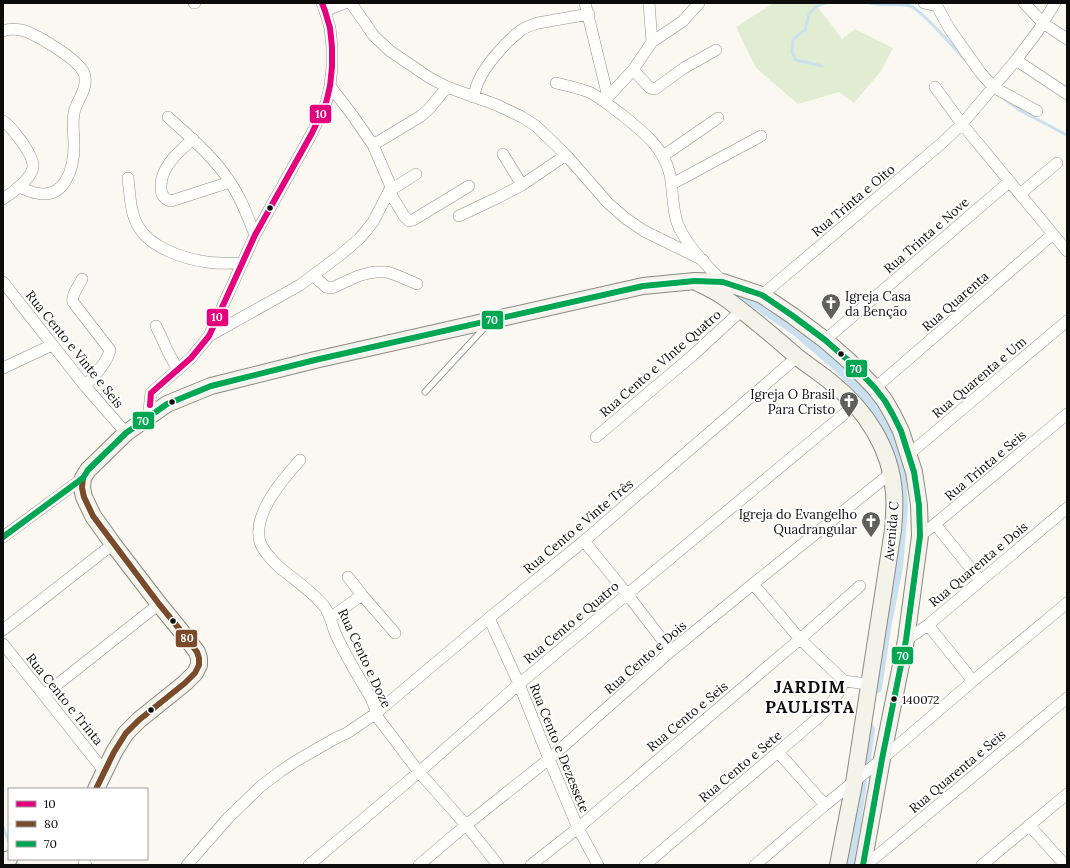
<svg xmlns="http://www.w3.org/2000/svg" width="1070" height="868" font-family="Lora,serif">
<rect width="100%" height="100%" fill="#faf8f0"/>
<path fill="#e1edd2" d="M774,3h41l27,36 13,-10 38,19 -12,23 -27,32 -15,-11 -41,12 -42,-36 -20,-41z"/>
<g fill="none" stroke-linecap="round" stroke-linejoin="round">
<path stroke="#cbe0ef" stroke-width="3" d="M870,3c13,3 27,0 40,3 11,3 45,43 55,54
M822,66l-26,-6 -4,-8 1,-13 12,-9 4,-16 8,-8 8,-3
M1004,99l17,12 46,24
M3,827l6,15
M18,864l1,1"/>
<path stroke="#cbe0ef" stroke-width="10" d="M745,296l51,35 42,36 32,33 17,26 14,48 2,34 -5,59 -12,61 -9,60
M866,759l4,-30
M850,865l12,-83"/>
<g stroke="#93928f" stroke-width="7">
<path id="service" d="M425,392l61,-66"/>
</g>
<g stroke="#93928f" stroke-width="12">
<path id="minor" d="M194,3h1
M351,3l23,33 16,15 40,27 17,9 50,18 25,12 14,9 30,29 42,48 17,15 19,13 59,29
M585,3l23,94 -3,4
M649,3l3,39
M924,3l13,3 12,22 19,27 12,17 13,15 44,24
M1024,3l19,20 24,16
M325,11l20,-8
M3,31c5,-2 13,-2 18,-1 14,3 54,28 61,40 2,2 3,6 3,8 2,13 -9,23 -11,35 -2,11 0,22 0,33 0,22 -9,54 -38,47 -6,-1 -11,-4 -17,-6
M1016,60l51,34
M633,70l17,18 5,1 29,-21 32,-18
M556,83c12,3 24,5 35,10 11,6 20,14 30,21 20,16 41,32 48,57 5,18 2,36 9,54 9,21 29,41 45,57
M330,86l23,30 20,29 19,44
M935,87l27,37 105,127
M473,97c2,-5 3,-10 5,-15 8,-18 27,-39 42,-51 5,-4 12,-6 18,-8l51,-9
M608,97l25,-27 19,-28 31,-21 16,-18
M168,117c22,20 46,40 62,65 11,16 18,35 25,53
M3,121c8,5 13,14 19,21 4,6 11,16 11,23 1,12 -21,28 -30,34
M193,139c-13,12 -26,22 -31,39 -1,5 -2,10 0,16 2,4 4,6 9,7l59,-19
M373,145l48,-29 8,-7 18,-22
M503,154l19,31
M663,156l55,-38
M128,178c2,16 2,34 10,48 12,22 47,33 69,36 11,2 23,1 35,1
M672,184l89,-48
M389,191l15,25 5,5 4,-1 56,-34
M1020,194l37,-31
M459,216l40,-19 23,-12 44,-30
M314,276l12,11 6,1 26,-12 11,-3 7,-1h11l9,3 21,9
M82,279c-3,7 -11,16 -9,23l37,48c-2,12 -17,27 -25,36
M3,282l82,104 41,47
M762,295l180,-152 20,-19 54,-64 22,-29 17,-28
M156,326l13,28 9,16
M209,336l91,-51 39,-29 20,-17 6,-7 8,-10 16,-31 27,-17
M825,340l184,-158
M3,368l49,-23
M875,388l178,-154
M148,419l3,-26 40,-35 18,-22 46,-101 57,-102 14,-30 4,-17 2,-19v-20l-2,-19 -5,-17 -3,-8
M596,437l96,-81 50,-46
M909,454l158,-133
M300,460c-17,19 -48,54 -40,82 3,9 11,17 18,24 15,13 33,24 46,40 7,9 8,21 13,31 10,21 22,41 34,61l4,10v6l44,58 47,53 32,40
M935,524l45,56
M920,536l15,-12 132,-110
M3,537l80,-59
M584,541l43,53 44,57
M348,577l14,18 33,38
M753,584l47,55 44,42 24,3
M330,618l32,-23
M489,618l30,66 30,75 29,69 20,37
M928,625l45,56
M3,630l110,-86
M906,640l22,-15 139,-117
M3,644l102,128
M44,695l115,-91
M778,752l47,53
M1029,825l36,40
M84,864l2,1
M187,865l41,-47 33,-32 20,-15 15,-10 40,-23 11,-5 28,-19 114,-96 95,-77 213,-184
M309,865l110,-93 100,-88 336,-279
M419,865l47,-40 83,-66 122,-108 82,-67 138,-111
M531,865l47,-37 222,-189 60,-53
M645,865l133,-113 41,-35 12,-13 8,-12 5,-11
M755,865l70,-60 57,-46 91,-78 94,-78
M866,865l201,-167
M982,865l85,-71"/>
</g>
<g stroke="#8a8985" stroke-width="18">
<path id="secondary" d="M698,283c8,4 17,8 24,13 26,18 50,39 73,59 12,10 25,18 37,28 34,27 59,66 62,110 1,12 0,25 -1,37l-39,253 -16,82
M96,789l18,-37 12,-19 13,-13 46,-37 10,-10 4,-8v-7l-2,-6 -16,-21 -22,-27 -46,-60 -20,-28 -9,-19 -2,-9 1,-10 5,-8 38,-37 41,-29 44,-18 104,-26 328,-74 52,-5 28,1 39,13 31,21 32,24 24,21 26,27 10,13 8,14 8,16 13,41 5,33 1,31 -14,104 -24,119 -19,106
M3,861l6,-2"/>
</g>
<use href="#service" stroke="#fefefd" stroke-width="5.5"/>
<use href="#minor" stroke="#fefefd" stroke-width="11"/>
<use href="#secondary" stroke="#f3f3e9" stroke-width="16"/>
<g stroke="#fff" stroke-width="9">
<path id="bus-1" d="M150,405l1,-12 40,-35 18,-22 46,-101 57,-102 14,-30 4,-17 2,-19v-20l-2,-19 -5,-17 -3,-8"/>
</g>
<g stroke="#fff" stroke-width="9">
<path id="bus-2" d="M83,478l-1,10 2,9 9,19 66,88 22,27 16,21 2,6v7l-4,8 -10,10 -46,37 -13,13 -12,19 -18,37"/>
</g>
<g stroke="#fff" stroke-width="9">
<path id="bus-3" d="M3,537l80,-59 5,-8 38,-37 41,-29 44,-18 104,-26 328,-74 52,-5 28,1 39,13 31,21 32,24 24,21 26,27 10,13 8,14 8,16 13,41 5,33 1,31 -14,104 -24,119 -19,106"/>
</g>
<use href="#bus-1" stroke="#e5007d" stroke-width="6"/>
<use href="#bus-2" stroke="#7a4b2a" stroke-width="6"/>
<use href="#bus-3" stroke="#00a651" stroke-width="6"/>
</g>
<defs>
<g id="church-pin" transform="scale(1)"><path d="M0 17L-7.5 6A9.5 9.5 0 1 1 7.5 6Z" fill="#5f5f5c" stroke="#fff"/><path d="M-1.2-6h2.4v3.5h3.3v2.4h-3.3V6h-2.4V-.1h-3.3v-2.4h3.3Z" fill="#fff"/></g>
</defs>
<g fill-rule="evenodd">
<use href="#church-pin" x="831" y="303"/>
<use href="#church-pin" x="849" y="401"/>
<use href="#church-pin" x="871" y="521"/>
</g>
<g fill="#0c0c0c" stroke="#fff" stroke-width="1.5">
<circle cx="270" cy="208" r="3.5"/>
<circle cx="841" cy="354" r="3.5"/>
<circle cx="172" cy="402" r="3.5"/>
<circle cx="173" cy="621" r="3.5"/>
<circle cx="894" cy="699" r="3.5"/>
<circle cx="151" cy="710" r="3.5"/>
</g>
<g text-anchor="middle" stroke-width="4" stroke-linejoin="round" paint-order="stroke">
<g font-size="12" fill="#0c0c0c" stroke="#fff" text-anchor="start">
<text x="902" y="704">140072</text>
</g>
<g font-size="13" fill="#0c0c0c" stroke="#fff">
<text transform="translate(853 200) rotate(-40)" y="5">Rua Trinta e Oito</text>
<text transform="translate(926 235) rotate(-41)" y="5">Rua Trinta e Nove</text>
<text transform="translate(955 301) rotate(-41)" y="5">Rua Quarenta</text>
<text transform="translate(75 349) rotate(51)" y="5">Rua Cento e Vinte e Seis</text>
<text transform="translate(660 363) rotate(-41)" y="5">Rua Cento e VInte Quatro</text>
<text transform="translate(979 377) rotate(-40)" y="5">Rua Quarenta e Um</text>
<text transform="translate(985 465) rotate(-40)" y="5">Rua Trinta e Seis</text>
<text transform="translate(578 526) rotate(-40)" y="5">Rua Cento e Vinte Três</text>
<text transform="translate(891 531) rotate(-85)" y="5">Avenida C</text>
<text transform="translate(978 564) rotate(-40)" y="5">Rua Quarenta e Dois</text>
<text transform="translate(571 622) rotate(-40)" y="5">Rua Cento e Quatro</text>
<text transform="translate(645 657) rotate(-41)" y="5">Rua Cento e Dois</text>
<text transform="translate(365 658) rotate(65)" y="5">Rua Cento e Doze</text>
<text transform="translate(65 699) rotate(51)" y="5">Rua Cento e Trinta</text>
<text transform="translate(687 716) rotate(-40)" y="5">Rua Cento e Seis</text>
<text transform="translate(560 748) rotate(68)" y="5">Rua Cento e Dezessete</text>
<text transform="translate(740 766) rotate(-40)" y="5">Rua Cento e Sete</text>
<text transform="translate(957 771) rotate(-40)" y="5">Rua Quarenta e Seis</text>
</g>
<g font-size="13" fill="#0c0c0c" stroke="#fff" text-anchor="end">
<text x="845" y="301" text-anchor="start">Igreja Casa<tspan x="845" dy="15">da Benção</tspan></text>
<text x="835" y="399">Igreja O Brasil<tspan x="835" dy="15">Para Cristo</tspan></text>
<text x="857" y="519">Igreja do Evangelho<tspan x="857" dy="15">Quadrangular</tspan></text>
</g>
<g font-size="17" font-weight="bold" letter-spacing="1" fill="#0c0c0c" stroke="#fff">
<text x="810" y="693">JARDIM<tspan x="810" dy="20">PAULISTA</tspan></text>
</g>
</g>
<g stroke="#fff" stroke-width="1.5">
<rect x="309" y="104" width="23" height="20" rx="4" fill="#e5007d"/>
<rect x="206" y="308" width="23" height="19" rx="4" fill="#e5007d"/>
<rect x="481" y="310" width="23" height="20" rx="4" fill="#00a651"/>
<rect x="845" y="359" width="23" height="19" rx="4" fill="#00a651"/>
<rect x="132" y="411" width="23" height="19" rx="4" fill="#00a651"/>
<rect x="175" y="629" width="23" height="19" rx="4" fill="#7a4b2a"/>
<rect x="891" y="646" width="23" height="19" rx="4" fill="#00a651"/>
</g>
<g font-size="11" text-anchor="middle" font-weight="bold" fill="#fff">
<text x="321" y="118">10</text>
<text x="217" y="321">10</text>
<text x="492" y="324">70</text>
<text x="856" y="373">70</text>
<text x="143" y="425">70</text>
<text x="187" y="642">80</text>
<text x="903" y="660">70</text>
</g>
<rect width="1070" height="868" fill="none" stroke="#0c0c0c" stroke-width="8"/>
<rect x="8" y="788" width="140" height="72" fill="#ffffff" stroke="#9e9e9e"/>
<rect x="16" y="801" width="20" height="6" fill="#e5007d" stroke="#9e9e9e"/>
<text x="44" y="808" font-size="12" fill="#0c0c0c">10</text>
<rect x="16" y="821" width="20" height="6" fill="#7a4b2a" stroke="#9e9e9e"/>
<text x="44" y="828" font-size="12" fill="#0c0c0c">80</text>
<rect x="16" y="841" width="20" height="6" fill="#00a651" stroke="#9e9e9e"/>
<text x="44" y="848" font-size="12" fill="#0c0c0c">70</text>
</svg>
